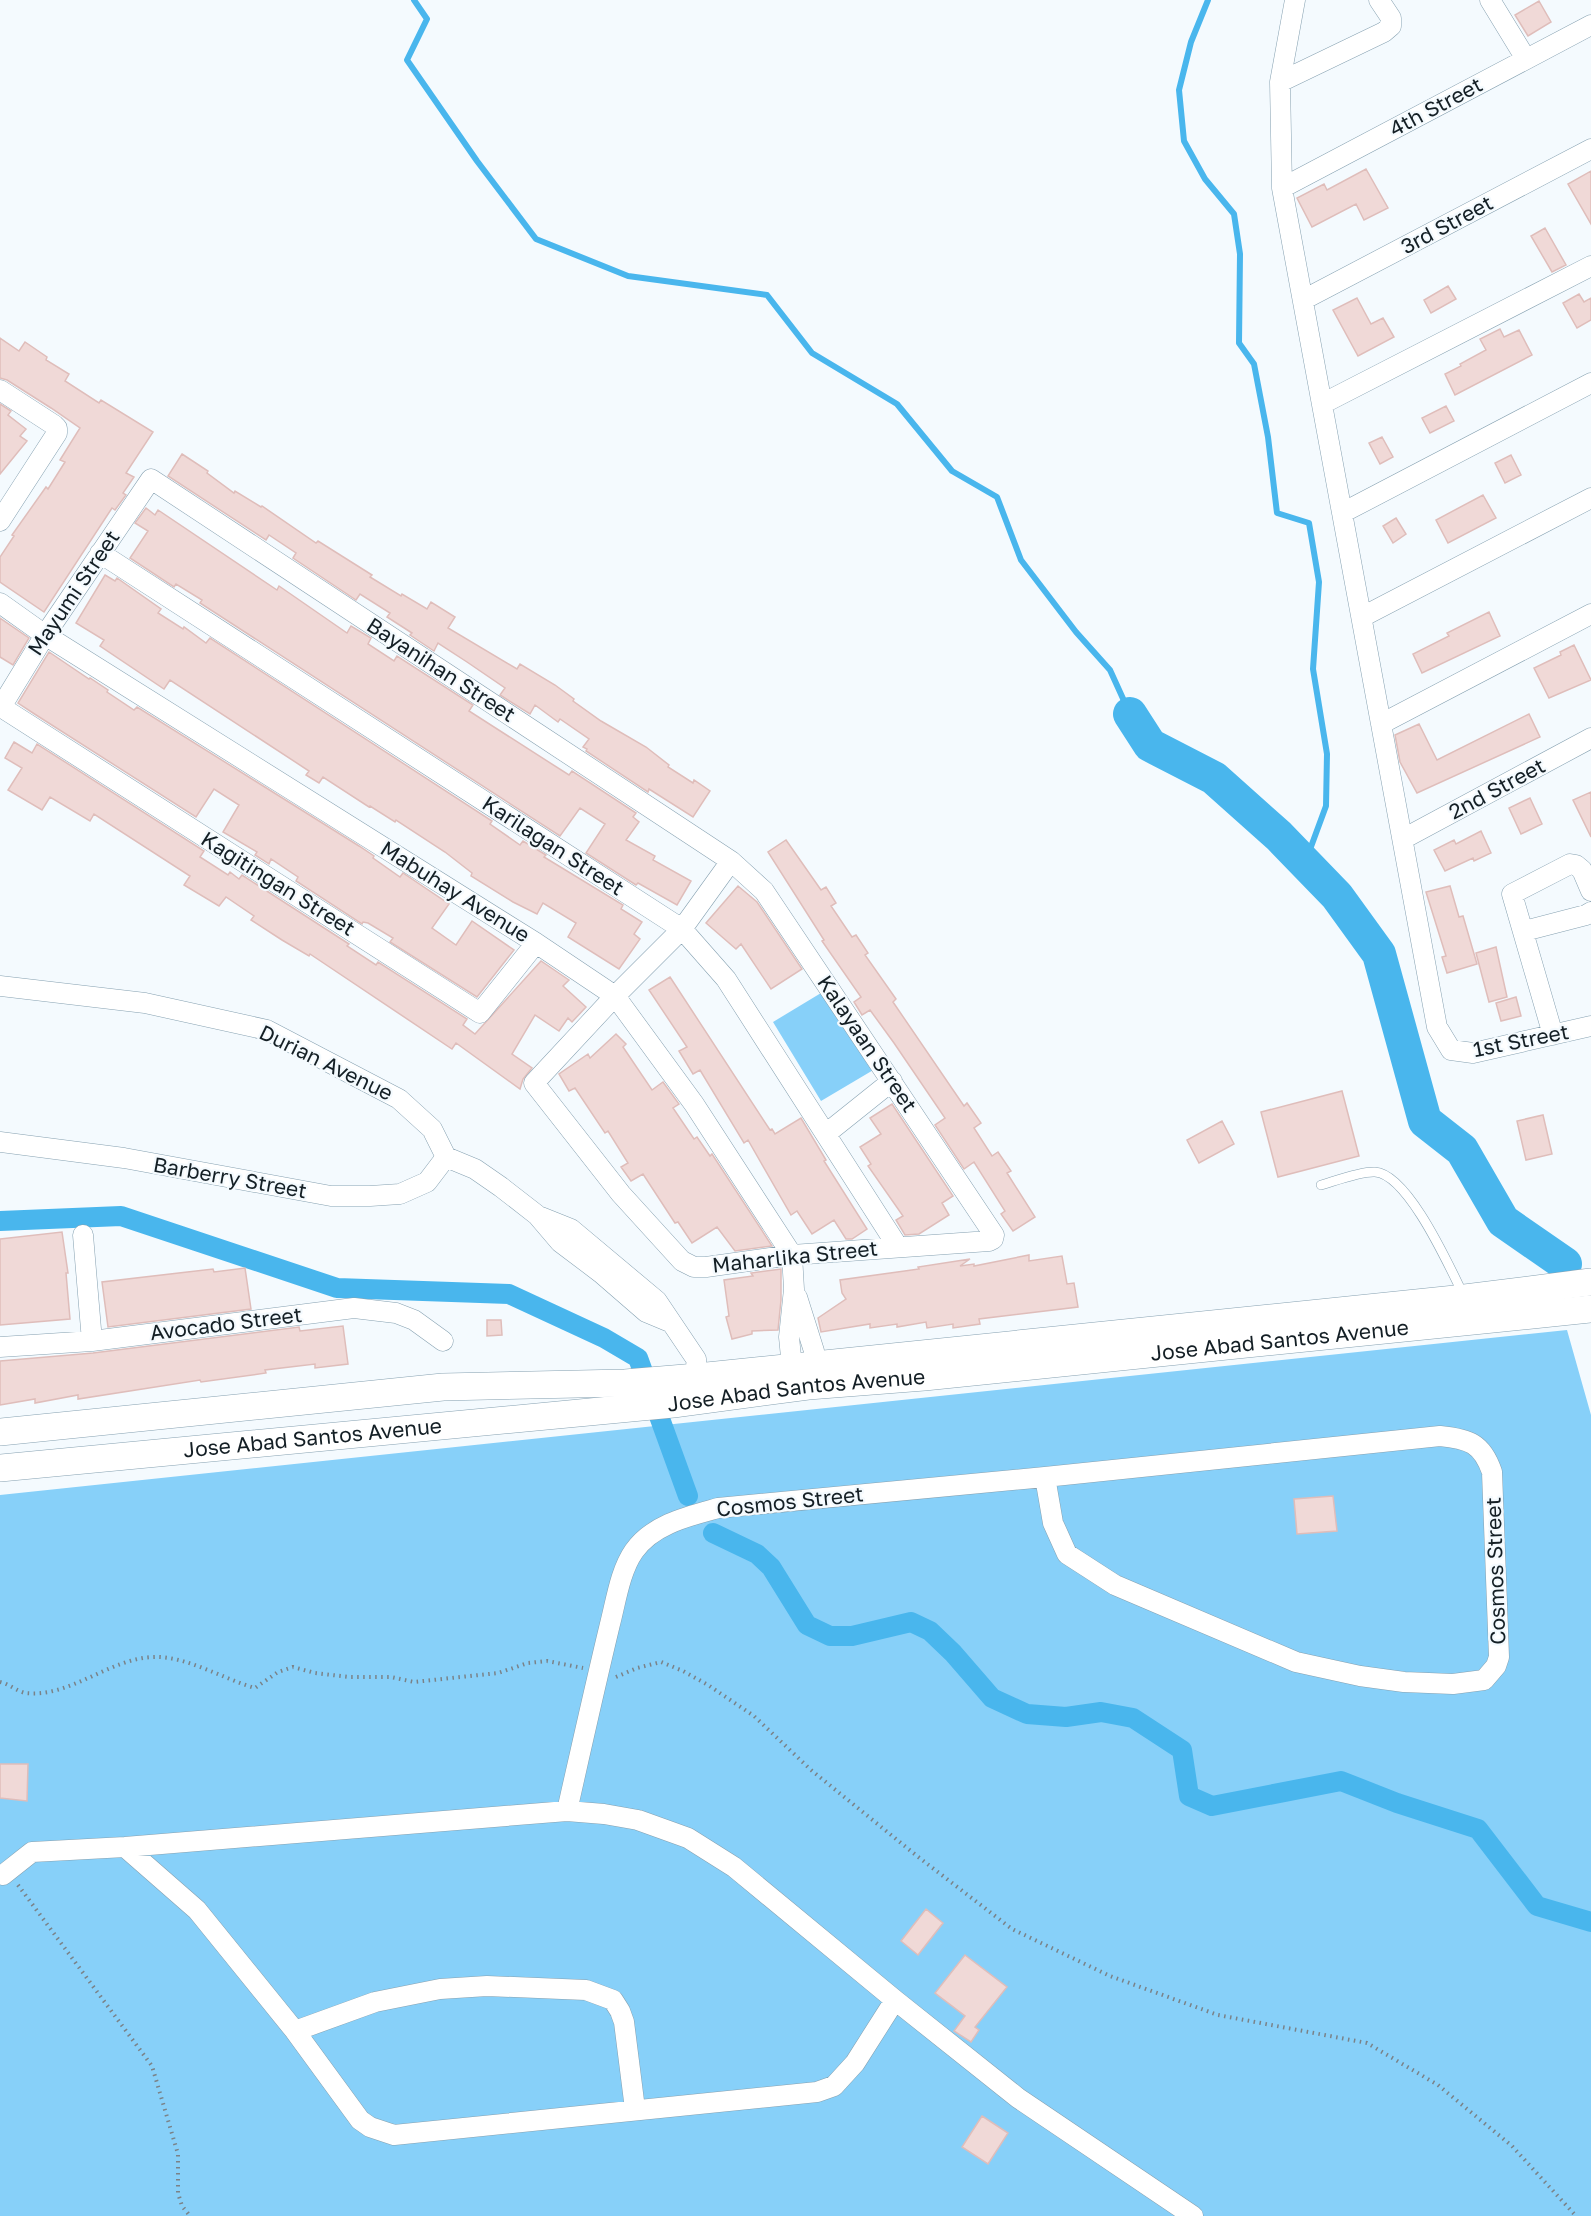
<svg xmlns="http://www.w3.org/2000/svg" width="1591" height="2216" font-family="'Golos Text',sans-serif">
<rect width="100%" height="100%" fill="#f4fafe"/>
<path fill="#87d0f9" d="M826,990l49,79 -54,32 -48,-79z
M1567,1330l24,85v801h-1591v-721z"/>
<g fill="none" stroke-linecap="round" stroke-linejoin="round">
<path stroke="#49b6ed" stroke-width="6" d="M414,0l13,19 -20,41 70,101 59,78 92,37 139,19 45,58 85,51 55,67 45,26 24,63 55,72 34,38 20,44
M1208,0l-17,42 -12,48 5,51 21,38 29,35 6,40 -1,89 15,21 14,73 9,76 32,10 10,59 -6,87 14,85 -1,52 -21,57"/>
<path stroke="#49b6ed" stroke-width="20" d="M0,1221l121,-5 216,72 172,6 95,44 34,20 50,138
M713,1533l44,21 14,13 36,58 23,11h22l59,-14 19,9 23,22 39,45 35,16 39,3 35,-5 32,6 49,32 7,46 23,10 129,-25 56,22 81,26 59,77 54,16"/>
<path stroke="#49b6ed" stroke-width="34" d="M1130,714l20,31 64,33 65,58 58,60 42,58 46,167 37,29 41,71 62,43"/>
</g>
<path fill="#f0d9d7" stroke="#dfbdba" stroke-width="1.5" d="M1539,1l12,21 -23,14 -13,-21z
M1366,169l22,39 -24,12 -8,-16 -44,23 -15,-29 27,-14 3,6z
M1591,171v53l-23,-40z
M1545,228l21,37 -14,7 -21,-36z
M1448,286l8,13 -25,14 -7,-13z
M1579,294l5,8 7,-4v22l-14,8 -14,-25z
M1357,298l14,26 12,-6 11,19 -36,19 -25,-46z
M1500,329l4,8 15,-7 13,25 -77,40 -10,-21 16,-8 -1,-2 26,-14 -6,-11z
M0,338l19,13 6,-9 22,15 -1,3 23,14 -4,7 34,22 2,-3 52,32 -27,41 8,4 -11,16 3,2 -11,15 -3,-2 -68,104 -44,-30v-25l14,-21 -2,-1 34,-48 2,2 17,-27 -5,-2 20,-32 -29,-20 -44,-28 -7,-2z
M0,404l11,7 -3,4 18,14 -6,7 7,5 -27,33z
M1446,406l8,15 -24,12 -8,-15z
M1382,437l11,20 -13,7 -11,-21z
M182,454l26,17 -1,2 27,20 1,-2 26,16 1,-1 54,37 2,-2 54,34 -2,2 31,19 1,-2 25,15 4,-7 24,15 -7,11 69,41 3,-5 35,21 19,14 -1,2 28,20 45,26 23,18 -1,2 25,16 1,-3 16,11 -17,26 -44,-28 -1,3 -62,-41 1,-2 -4,-2 6,-8 -29,-20 -2,3 -23,-17 -5,9 -30,-19 5,-7 -38,-26 -29,-19 -4,8 -24,-16 2,-2 -25,-16 3,-4 -30,-19 -4,6 -63,-42 3,-5 -27,-18 -3,5 -98,-64z
M1511,455l10,20 -16,8 -10,-20z
M1483,495l13,23 -48,25 -12,-23z
M146,508l9,7 3,-5 119,80 2,-4 68,47 4,-7 20,12 -3,6 26,17 3,-5 76,49 -4,6 100,64 3,-4 64,42 -3,4 6,5 -13,18 29,16 -2,4 38,21 -14,24 -39,-22 -2,2 -50,-32 19,-29 -25,-16 -20,28 -360,-233 2,-3 -26,-16 -2,3 -44,-29 18,-27 -13,-8z
M1396,518l10,16 -13,9 -10,-17z
M105,575l10,6 2,-3 44,31 -3,4 25,16 1,-2 22,16 4,-5 282,183 -2,3 30,21 3,-4 23,14 -2,2 79,48 -2,4 21,13 -8,12 6,5 -21,30 -51,-32 8,-14 -33,-20 -6,11 -24,-12 -42,-26 1,-3 -27,-21 -49,-32 -1,2 -25,-16 -1,1 -46,-30 -4,6 -13,-8 3,-4 -139,-91 -6,9 -64,-43 4,-6 -28,-17z
M1489,612l11,24 -78,37 -9,-19 36,-18 -2,-3z
M0,618l29,20 -16,27 -13,-8z
M1574,645l17,35 -42,18 -15,-30 27,-13 -1,-3z
M49,652l40,27 1,-1 18,12 -1,2 27,18 3,-3 222,139 15,10 -1,2 27,19 3,-4 46,31 -17,24 24,17 16,-24 42,29 -37,47 -87,-55 3,-4 -25,-15 -5,-1 -1,2 -66,-43 2,-4 -27,-18 -2,5 -14,-9 2,-3 -34,-20 16,-27 -25,-16 -18,28 -163,-104 -15,-10z
M1529,714l11,23 -123,56 -17,-31 -5,-27 24,-11 18,36z
M14,742l18,11 5,-9 167,107 -4,6 28,18 2,-3 9,7 3,-4 107,69 -2,2 29,19 2,-3 89,57 -4,6 12,9 66,-73 28,19 -6,6 23,21 -14,15 -4,-4 -9,13 -24,-16 -23,39 20,14 -9,11 -3,10 -64,-46 -4,6 -142,-95 -1,2 -27,-16 -31,-20 3,-4 -28,-19 -7,9 -35,-21 6,-9 -96,-62 -4,7 -40,-24 -8,13 -34,-20 14,-22 -17,-10z
M1591,792v45l-18,-37z
M1530,798l12,26 -21,10 -12,-26z
M1481,831l10,22 -17,8 -1,-3 -28,13 -11,-21 20,-10 2,4z
M786,840l35,50 5,-3 10,16 -5,3 21,31 4,-2 12,18 -3,2 31,44 -3,3 71,104 3,-3 14,20 -7,5 18,28 6,-4 13,19 -4,2 28,44 -22,14 -12,-17 4,-3 -31,-49 -10,7 -29,-44 10,-7 -51,-75 -24,-33 -8,5 -8,-13 7,-5 -39,-56 2,-1 -56,-88z
M738,886l19,16 45,67 -31,20 -30,-45 -5,5 -30,-26z
M1450,886l9,31 4,-1 14,48 -30,9 -5,-16 4,-1 -20,-64z
M1496,947l11,50 -18,5 -13,-49z
M670,977l100,153 2,-1 3,5 26,-16 25,42 -2,1 43,68 -15,10h-6l-12,-19 -22,14 -15,-23 -6,4 -43,-75 -4,3 -44,-73 -7,4 -14,-23 8,-4 -38,-57z
M1516,997l5,19 -20,5 -5,-18z
M616,1034l10,10 -3,3 29,43 11,-8 16,22 -6,4 21,31 3,-2 13,19 2,-2 60,92 -37,5 -18,-24 -25,16 -14,-21 -3,1 -32,-49 -12,7 -10,-14 7,-4 -20,-32 -3,2 -30,-45 -6,3 -10,-17 29,-20 2,4z
M1342,1091l17,65 -81,21 -17,-65z
M892,1104l61,92 -11,7 7,12 -30,19 -14,1 -9,-15 7,-4 -35,-50 3,-2 -11,-17 21,-13 -11,-16z
M1543,1115l9,39 -26,6 -9,-39z
M1222,1121l12,23 -35,19 -12,-23z
M62,1232l6,41h-2l4,46 -70,6v-86z
M1029,1255v6l33,-5 5,28 7,-1 4,24 -99,12 1,5 -27,4v-4l-26,4 -1,-6 -29,5v-3l-27,4v-4l-49,8 -3,-14 28,-19 -4,-6 -2,-13 79,-11 -1,-2 52,-8 -10,7 14,-2v2z
M245,1268l6,41 -143,18 -6,-45 111,-13 1,3z
M781,1269v31l-3,30 -26,1v3l-20,5 -6,-22 3,-1 -5,-36 29,-4 -2,-3z
M487,1320h14l1,15 -15,1z
M343,1326l5,38 -33,4v-4l-50,6 1,3 -65,9 -1,-2 -122,19v-4l-43,8v-4l-35,6v-44l93,-8 206,-26 1,4z
M1333,1496l4,35 -40,3 -3,-35z
M0,1764h28l-1,37 -27,-3z
M926,1909l17,14 -25,32 -17,-14z
M965,1955l42,32 -32,40 4,3 -8,12 -17,-11 11,-15 -30,-23z
M982,2116l26,17 -20,31 -26,-17z"/>
<g fill="none" stroke-linecap="round" stroke-linejoin="round">
<g stroke="#86a1b1" stroke-width="10">
<path id="lane" d="M1321,1185c14,-4 40,-14 54,-13 33,2 74,94 88,122"/>
</g>
<g stroke="#86a1b1" stroke-width="21">
<path id="street" d="M1295,0l-15,82 2,106 155,839 14,23 22,3 118,-27
M1490,0l36,59
M1280,82l104,-50 7,-6v-8l-12,-18
M1282,188l309,-163
M1303,300l288,-151
M0,390l54,35 3,3v5l-57,88
M1322,404l269,-138
M1342,513l249,-130
M100,553l582,376 44,50 172,268
M0,603l45,32 491,308 79,53 79,108 98,151 2,34 -5,48 3,30 8,9
M1362,617l229,-119
M1381,724l210,-110
M1403,839l188,-101
M1524,931l62,-16 5,-3
M536,943l-56,70 -479,-306 44,-72 106,-156 580,382 33,30 230,344 -1,4 -4,2 -197,14 -86,12h-12l-12,-6 -61,-67 -87,-111 81,-87 67,-67 49,-68
M0,986l145,17 122,27 132,69 33,30 14,28 29,12 26,18 36,28 23,27 41,31 45,39 24,10
M1553,1035l-41,-141 58,-30 6,1 6,5 9,21
M827,1133l65,-52
M0,1142l124,16 207,38h39l30,-2 27,-12 19,-25
M541,1217l30,12 86,72 39,58 2,29
M83,1235l9,106
M797,1297l17,54 2,13 -5,14
M0,1347l92,-6 262,-33 42,5 18,7 29,21
M567,1811c14,-62 28,-125 43,-187 6,-23 10,-53 24,-73 19,-27 55,-35 84,-43l327,-31 395,-41c29,3 42,7 52,36l7,185 -3,9 -12,14 -31,4 -49,-2 -44,-6 -64,-14 -181,-77 -48,-31 -14,-31 -8,-46
M125,1847l72,63 98,121 65,89 10,7 24,8 423,-43 17,-6 21,-23 40,-63
M3,1875l29,-23 93,-5 442,-36 37,3 34,6 50,18 46,29 161,133 123,98 175,118
M295,2031l80,-29 65,-13 47,-3 99,4 27,10 7,11 4,11 11,87"/>
</g>
<g stroke="#86a1b1" stroke-width="28">
<g id="secondary">
<path d="M0,1432l443,-45 182,-4 72,-6 768,-79 126,-16"/>
<path id="s1" d="M0,1468l673,-64 135,-18 116,-9 667,-68"/>
</g>
</g>
<path stroke="#7a8288" stroke-width="4" stroke-dasharray="1.5 4.5" stroke-linecap="butt" d="M616,1677l21,-9 24,-6 22,9 25,14 46,31 57,54 106,86 95,73 98,47 108,39 149,28 71,42 74,61 64,70
M0,1682c9,2 17,9 25,11 46,5 84,-35 129,-36 33,-1 69,22 101,31l23,-16 15,-5 22,6 34,4h42l23,5 84,-9 30,-10 19,-2 36,7
M18,1885l134,181 26,88v39l4,13 8,10"/>
<use href="#lane" stroke="#fff" stroke-width="9"/>
<use href="#street" stroke="#fff" stroke-width="20"/>
<use href="#secondary" stroke="#fff" stroke-width="27"/>
</g>
<g text-anchor="middle" stroke-width="4.5" stroke-linejoin="round" paint-order="stroke">
<g font-size="21" fill="#141f25" stroke="#f4fafe">
<text transform="translate(1436 107) rotate(-28)" y="7">4th Street</text>
<text transform="translate(1447 225) rotate(-28)" y="7">3rd Street</text>
<text transform="translate(74 593) rotate(-56)" y="7">Mayumi Street</text>
<text transform="translate(441 670) rotate(33)" y="7">Bayanihan Street</text>
<text transform="translate(1497 789) rotate(-28)" y="7">2nd Street</text>
<text transform="translate(553 846) rotate(33)" y="7">Karilagan Street</text>
<text transform="translate(278 884) rotate(32)" y="7">Kagitingan Street</text>
<text transform="translate(455 892) rotate(32)" y="7">Mabuhay Avenue</text>
<text transform="translate(1521 1041) rotate(-11)" y="7">1st Street</text>
<text transform="translate(867 1044) rotate(56)" y="7">Kalayaan Street</text>
<text transform="translate(326 1063) rotate(26)" y="7">Durian Avenue</text>
<text transform="translate(230 1178) rotate(10)" y="7">Barberry Street</text>
<text transform="translate(795 1257) rotate(-6)" y="7">Maharlika Street</text>
<text transform="translate(226 1324) rotate(-7)" y="7">Avocado Street</text>
<text dy="7" stroke="none"><textPath href="#s1" startOffset="1286">Jose Abad Santos Avenue</textPath></text>
<text dy="7" stroke="none"><textPath href="#s1" startOffset="800">Jose Abad Santos Avenue</textPath></text>
<text dy="7" stroke="none"><textPath href="#s1" startOffset="314">Jose Abad Santos Avenue</textPath></text>
<text transform="translate(790 1502) rotate(-6)" y="7">Cosmos Street</text>
<text transform="translate(1496 1571) rotate(-92)" y="7">Cosmos Street</text>
</g>
</g>
</svg>
